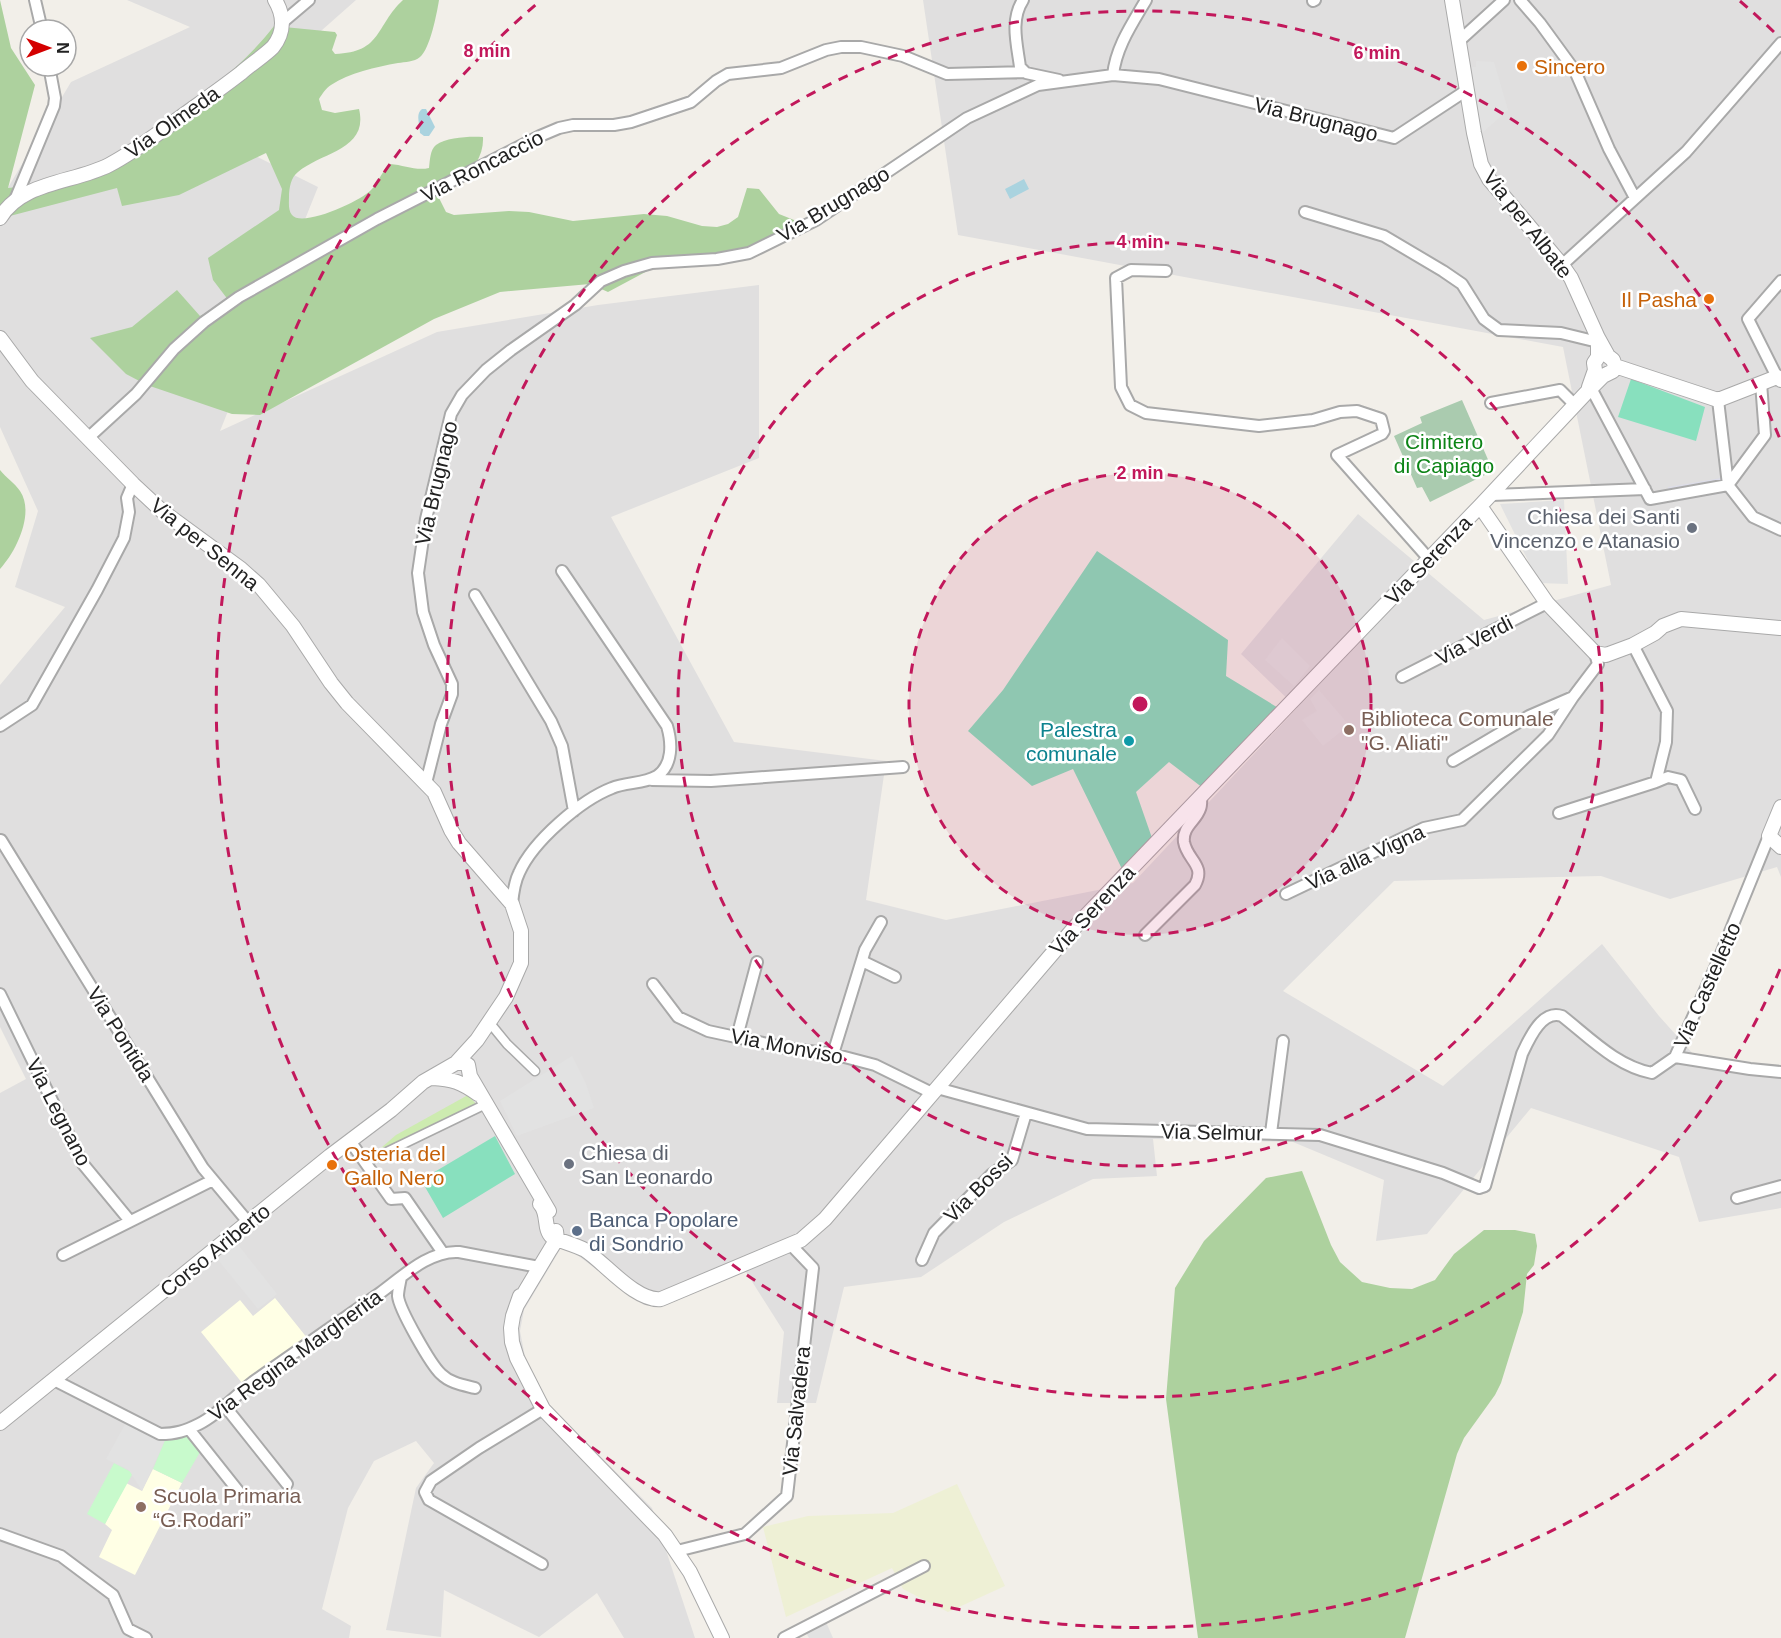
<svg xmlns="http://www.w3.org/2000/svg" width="1781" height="1638" viewBox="0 0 1781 1638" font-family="Arial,sans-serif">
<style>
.residential{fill:#e0dfdf}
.education{fill:#ffffe5}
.farmland{fill:#eef0d5}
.grass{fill:#cdebb0}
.forest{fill:#add19e}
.cemetery{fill:#aacbaf}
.park{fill:#c8facc}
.pitch{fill:#88e0be}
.parking{fill:#e2e2e2}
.plaza{fill:#dddde8}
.water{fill:#aad3df}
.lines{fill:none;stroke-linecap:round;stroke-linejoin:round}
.pedestrian-casing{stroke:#a9a9a9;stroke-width:11}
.minor-casing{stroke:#a9a9a9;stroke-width:14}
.tertiary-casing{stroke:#a9a9a9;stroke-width:16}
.pedestrian{stroke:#fff;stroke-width:8}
.minor{stroke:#fff;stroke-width:10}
.tertiary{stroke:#fff;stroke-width:14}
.ring{fill:none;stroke:#c2185b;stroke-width:3;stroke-dasharray:10 8}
.food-dot{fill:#e8710a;stroke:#fff;stroke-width:2}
.worship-dot{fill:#6b7280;stroke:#fff;stroke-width:2}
.education-dot{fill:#8d6e63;stroke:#fff;stroke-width:2}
.culture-dot{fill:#0f9aa8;stroke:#fff;stroke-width:2}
.service-dot{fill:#5c6f8a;stroke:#fff;stroke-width:2}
.labels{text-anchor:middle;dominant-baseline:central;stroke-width:5;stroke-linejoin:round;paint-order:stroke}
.food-label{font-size:21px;fill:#c56008;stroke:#fff;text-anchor:start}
.street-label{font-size:21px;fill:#222;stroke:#fff}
.park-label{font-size:21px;fill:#0c8416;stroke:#fff}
.worship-label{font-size:21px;fill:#5b616d;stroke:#fff;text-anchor:end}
.education-label{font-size:21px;fill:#785e54;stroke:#fff;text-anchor:start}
.culture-label{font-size:21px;fill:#0d838f;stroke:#fff;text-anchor:end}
.service-label{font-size:21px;fill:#4e5e75;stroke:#fff;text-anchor:start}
.centre{fill:#c2185b;stroke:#fff;stroke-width:3}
.ring-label{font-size:18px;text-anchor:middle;font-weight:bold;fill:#c2185b;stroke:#fff;stroke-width:5;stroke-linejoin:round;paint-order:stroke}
</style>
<rect width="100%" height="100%" fill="#f2efe9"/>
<path class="residential" d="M127 0H356L207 132 318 187 220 431 437 332 598 305 759 285V458L611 517 734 742 886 761 866 900 946 920 1133 883 1297 708 1241 654 1358 514 1484 620 1611 585 1563 347 958 235 923 0H1781V877L1777 867 1670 899 1601 876 1394 881 1283 991 1443 1086 1602 944 1659 1016 1694 1055 1781 1069V1208L1699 1222 1679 1157 1531 1108 1427 1234 1376 1241 1384 1180 1293 1142 1153 1139 1157 1176 1093 1179 1004 1222 921 1277 844 1287 816 1403H777L784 1332 746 1272 644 1305 568 1248H561L524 1310 520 1331 526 1362 551 1407 652 1508 695 1638H624L597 1593 539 1637 444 1590 441 1637 386 1630 416 1488 434 1463 416 1441 374 1461 348 1508 322 1609 351 1626 349 1638H0V1093L26 1079 0 1027V685L65 607 15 587 38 511 0 427V201L71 82 190 27Z"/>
<path class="education" d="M275 1298 308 1339 247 1389 201 1332 240 1300 253 1316Z
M153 1469 182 1483 135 1575 99 1557 112 1530 105 1524 126 1483 142 1491Z"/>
<path class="farmland" d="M957 1484 1005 1586 948 1612 903 1589 892 1568 786 1617 763 1527 808 1516 893 1513Z"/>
<path class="grass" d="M468 1095 477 1105 374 1154 396 1135Z"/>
<path class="forest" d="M0 0 11 48 35 85 8 188C35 186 63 180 88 168 116 155 142 137 167 119 209 90 242 67 274 26L335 32 337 35 332 50 335 54C383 52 375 26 403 0H439C437 13 430 49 420 57 414 62 405 62 398 63 376 67 349 73 331 85 326 88 322 94 319 99L322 110 335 113 359 109C369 150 321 152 298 172 291 177 289 188 289 197 289 203 288 210 292 215 302 228 361 201 371 190 379 182 381 172 390 164 404 165 416 171 429 168 430 160 430 150 436 145 447 137 471 136 483 137 484 155 473 171 459 183 453 188 443 190 436 192L446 212 454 215 509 211 529 212 573 221 644 214 667 216 702 226 717 227 728 224 738 217 747 188 759 189 779 214 794 220 796 229 782 242 651 269 608 292 590 284 500 292 434 319 260 415 232 414 147 385 126 374 90 338 132 327 177 290 200 316 229 301 213 280 208 258 279 210 282 189 266 153 179 195 122 206 117 188 6 217H0Z
M0 470C6 478 15 483 20 491 35 513 16 552 0 569Z
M1302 1171 1331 1245 1340 1262 1362 1282 1390 1288 1412 1289 1435 1280 1454 1254 1484 1230H1515L1535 1234 1537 1246 1534 1265 1527 1274 1523 1312 1501 1383 1495 1395 1464 1438 1457 1454 1405 1638H1198L1166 1399 1175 1288 1204 1241 1266 1178Z"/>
<path class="cemetery" d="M1462 400 1493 471 1430 502 1422 487 1417 488 1394 436 1422 423 1420 417Z"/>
<path class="park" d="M189 1429 203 1447 182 1483 153 1469 165 1440 159 1437Z
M114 1463 133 1473 105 1524 87 1514Z"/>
<path class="pitch" d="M1631 379 1705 407 1696 441 1618 417Z
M1097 551 1228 640 1226 676 1280 709 1203 788 1169 762 1136 792 1152 838 1122 869 1073 769 1032 786 968 731 1003 690Z
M495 1136 515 1174 443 1218 421 1180Z"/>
<path class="parking" d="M1476 61 1494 62 1508 110 1481 134 1469 67H1476Z
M1564 500 1568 584 1539 583 1500 504Z
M1282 638 1310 666 1294 686 1265 660Z
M1319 690 1349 725 1323 746 1302 720 1317 711 1310 699Z
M572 1056 586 1084 594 1108 517 1136 500 1101Z
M235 1241 277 1294 258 1309 215 1256Z
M127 1421 165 1440 142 1491 129 1470 106 1459Z
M826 1622 833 1638H809L805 1631Z"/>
<path class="plaza" d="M1721 478 1724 493 1670 502 1668 487Z"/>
<path class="water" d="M422 109H426L435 127 429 136H424L420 133C420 124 415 114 422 109Z
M1024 179 1029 189 1010 199 1005 189Z"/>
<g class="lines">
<defs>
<path id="pedestrian" d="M489 1022 507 1044 535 1071
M366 1162 486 1104"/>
<path id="minor" d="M35 0 42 30
M1023 0C1010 20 1017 44 1020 67L1026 73 1059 80
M1520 0 1540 23 1575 71 1609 149 1635 198
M1313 1 1315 0
M283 22 309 0
M1459 41 1504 0
M1113 75C1116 47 1132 24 1146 0
M15 200 54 106 55 98 49 66
M1305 212 1384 236 1443 271 1462 284 1484 319 1499 330 1561 333 1598 342
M1562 265 1686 152 1781 43
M1166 271 1131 270 1116 278 1121 387 1130 405 1146 413 1259 426 1313 420 1340 412 1357 411 1381 419 1384 431 1382 434 1337 455 1429 559
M1777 377 1748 319 1781 281
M1591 388 1650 499 1728 485 1765 435 1761 383
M1718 400 1728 485 1753 517 1781 530
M1491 403 1560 390 1575 405
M88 438 136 394 174 349 204 322 239 297 377 219 540 136 559 128 573 125H614L631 122 691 102 716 81 728 74 781 68 826 50 841 47H861L903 56 947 74 1025 72
M1491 495 1645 489
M475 595 551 721 562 746 574 811
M1402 677 1547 603
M0 726 32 705 97 590 124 538 129 512 127 498 133 484
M1453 761 1529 716 1573 697
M652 780 711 781 903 767
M1656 782 1668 777 1681 780 1695 809
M426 783 441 724 452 694V684L434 645 423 612 418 573 426 519 451 414 462 395 486 370 511 350 575 305 601 281 624 271 652 263 717 259 749 253 816 220 967 118 1038 85 1113 75 1159 79 1394 138 1467 90
M1559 813 1656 782 1666 742 1667 711 1633 645
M1 840 203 1168 248 1222
M1286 894 1424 828 1462 820 1548 735 1573 697 1598 664 1595 653
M512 904C513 894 514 883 519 873 533 841 581 800 612 788 626 782 644 784 657 776 673 765 672 743 667 726L562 571
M1145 935 1195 885C1206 865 1187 860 1184 842 1182 827 1196 821 1200 809 1202 805 1201 799 1201 795
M862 961 895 977
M653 984 678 1017 708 1031 786 1048 833 1054 875 1065 932 1093
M0 994 83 1164 130 1221
M737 1037 757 962
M833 1054 865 950 881 922
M1675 1057 1750 1069 1781 1072
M937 1088 1087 1129 1320 1135 1443 1173 1479 1188 1485 1186 1522 1054C1529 1039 1542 1009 1562 1016 1589 1037 1616 1066 1652 1073L1675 1057 1719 959 1769 836
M1271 1133 1283 1041
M350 1141 391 1199 405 1198 443 1253
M1737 1198 1781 1186
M63 1255 213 1180
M922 1260 934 1233 992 1174 1012 1160 1026 1113
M401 1277C400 1283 398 1290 398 1296 399 1309 431 1365 441 1374 450 1383 463 1385 475 1388
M54 1380 160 1434C176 1434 185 1431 199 1424 219 1414 236 1395 253 1382 295 1352 338 1323 380 1293 403 1276 430 1250 459 1252L539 1267
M224 1405 287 1484
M189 1429 243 1497
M0 1534 61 1556 113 1595 128 1629 146 1638
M677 1551 745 1534 787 1496 813 1268 791 1245
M542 1564 429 1500 425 1492 431 1481 479 1448 543 1409
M784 1638 924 1566"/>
<path id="tertiary" d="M0 218C22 181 74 183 109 165 132 153 153 137 174 122 196 106 219 90 241 73 251 64 264 56 273 47 285 32 284 15 275 0
M0 338 32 381 133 484 162 511 241 569 259 585 293 626 331 683 347 703 434 792 451 830 459 843 512 904 521 931V963L506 997 477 1040 456 1063
M1615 366 1718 400 1777 377 1781 380
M1589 387 1595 370 1594 363 1598 357V340
M1480 506 1547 603 1595 653 1606 655 1633 645 1655 633 1663 626 1681 619 1780 628
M1781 807 1769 836 1781 847
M432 1078C453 1079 461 1082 478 1094
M540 1204C549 1213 543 1229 552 1237 557 1240 576 1245 585 1250 605 1263 636 1302 661 1299L801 1240 825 1219 1075 927 1480 506 1586 393 1603 376 1613 371 1615 366 1613 360 1608 356 1598 338 1571 278 1562 265 1489 179 1481 164 1474 133 1452 0
M520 1296 513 1316 511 1328 512 1342 517 1358 543 1409 665 1535 690 1572 722 1638
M517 1305 550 1250 557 1239 556 1231
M0 1423 330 1156 391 1110 423 1082 456 1063H464L468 1065 470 1076 549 1211"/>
</defs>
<use href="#pedestrian" class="pedestrian-casing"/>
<use href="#minor" class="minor-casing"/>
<use href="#tertiary" class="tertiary-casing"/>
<use href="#pedestrian" class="pedestrian"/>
<use href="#minor" class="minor"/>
<use href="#tertiary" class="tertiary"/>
</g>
<circle cx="1140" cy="704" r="231" fill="#c2185b" fill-opacity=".12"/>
<g class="ring">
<circle cx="1140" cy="704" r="231"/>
<circle cx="1140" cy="704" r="462"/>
<path d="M1780 969A693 693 0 1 1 1780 439"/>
<path d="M1776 1374A924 924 0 1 1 540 1M1740 1A924 924 0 0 1 1776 34"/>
</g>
<g class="food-dot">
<circle cx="1522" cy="66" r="6"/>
<circle cx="1709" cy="299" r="6"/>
<circle cx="332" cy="1165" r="6"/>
</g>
<g class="worship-dot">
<circle cx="1692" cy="528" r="6"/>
<circle cx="569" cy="1164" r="6"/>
</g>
<g class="education-dot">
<circle cx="1349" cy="730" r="6"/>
<circle cx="141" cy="1507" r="6"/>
</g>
<circle class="culture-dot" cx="1129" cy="741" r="6"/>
<circle class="service-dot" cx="577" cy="1231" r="6"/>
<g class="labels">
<g class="food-label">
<text x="1534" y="66">Sincero</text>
<text x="1697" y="299" text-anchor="end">Il Pasha</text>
<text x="344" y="1153">Osteria del<tspan x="344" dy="24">Gallo Nero</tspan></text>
</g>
<g class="street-label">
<text transform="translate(1316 119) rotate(14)">Via Brugnago</text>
<text transform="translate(172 122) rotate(-35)">Via Olmeda</text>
<text transform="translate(482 166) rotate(-27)">Via Roncaccio</text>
<text transform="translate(833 204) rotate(-31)">Via Brugnago</text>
<text transform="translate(1528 224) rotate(52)">Via per Albate</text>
<text transform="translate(436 483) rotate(-77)">Via Brugnago</text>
<text transform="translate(205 544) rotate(39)">Via per Senna</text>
<text transform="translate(1428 560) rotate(-46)">Via Serenza</text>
<text transform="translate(1474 640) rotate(-27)">Via Verdi</text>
<text transform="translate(1365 857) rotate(-25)">Via alla Vigna</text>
<text transform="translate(1092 910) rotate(-47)">Via Serenza</text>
<text transform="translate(1707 985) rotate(-66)">Via Castelletto</text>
<text transform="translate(121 1034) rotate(58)">Via Pontida</text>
<text transform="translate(787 1046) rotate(11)">Via Monviso</text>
<text transform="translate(59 1112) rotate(63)">Via Legnano</text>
<text transform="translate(1212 1132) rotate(1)">Via Selmur</text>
<text transform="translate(978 1188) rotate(-45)">Via Bossi</text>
<text transform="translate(215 1250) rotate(-39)">Corso Ariberto</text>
<text transform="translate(295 1355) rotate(-36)">Via Regina Margherita</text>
<text transform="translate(796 1411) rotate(-84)">Via Salvadera</text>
</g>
<g class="park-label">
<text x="1444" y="441">Cimitero<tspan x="1444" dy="24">di Capiago</tspan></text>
</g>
<g class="worship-label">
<text x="1680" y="516">Chiesa dei Santi<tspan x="1680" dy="24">Vincenzo e Atanasio</tspan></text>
<text x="581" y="1152" text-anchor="start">Chiesa di<tspan x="581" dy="24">San Leonardo</tspan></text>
</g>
<g class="education-label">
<text x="1361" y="718">Biblioteca Comunale<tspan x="1361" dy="24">"G. Aliati"</tspan></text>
<text x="153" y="1495">Scuola Primaria<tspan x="153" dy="24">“G.Rodari”</tspan></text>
</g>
<g class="culture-label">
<text x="1117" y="729">Palestra<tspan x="1117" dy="24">comunale</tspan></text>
</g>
<g class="service-label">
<text x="589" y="1219">Banca Popolare<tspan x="589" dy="24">di Sondrio</tspan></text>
</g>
</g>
<circle cx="1140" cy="704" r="9" class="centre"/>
<g class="ring-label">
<text x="487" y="57">8 min</text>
<text x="1377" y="59">6 min</text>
<text x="1140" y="248">4 min</text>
<text x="1140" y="479">2 min</text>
</g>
<g transform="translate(48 48) rotate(90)"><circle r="28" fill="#ffffff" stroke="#a7a7a7" stroke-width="1.5"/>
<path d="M0-4.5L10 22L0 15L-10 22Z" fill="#d40000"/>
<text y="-9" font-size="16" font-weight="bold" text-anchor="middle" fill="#222222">N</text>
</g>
</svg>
